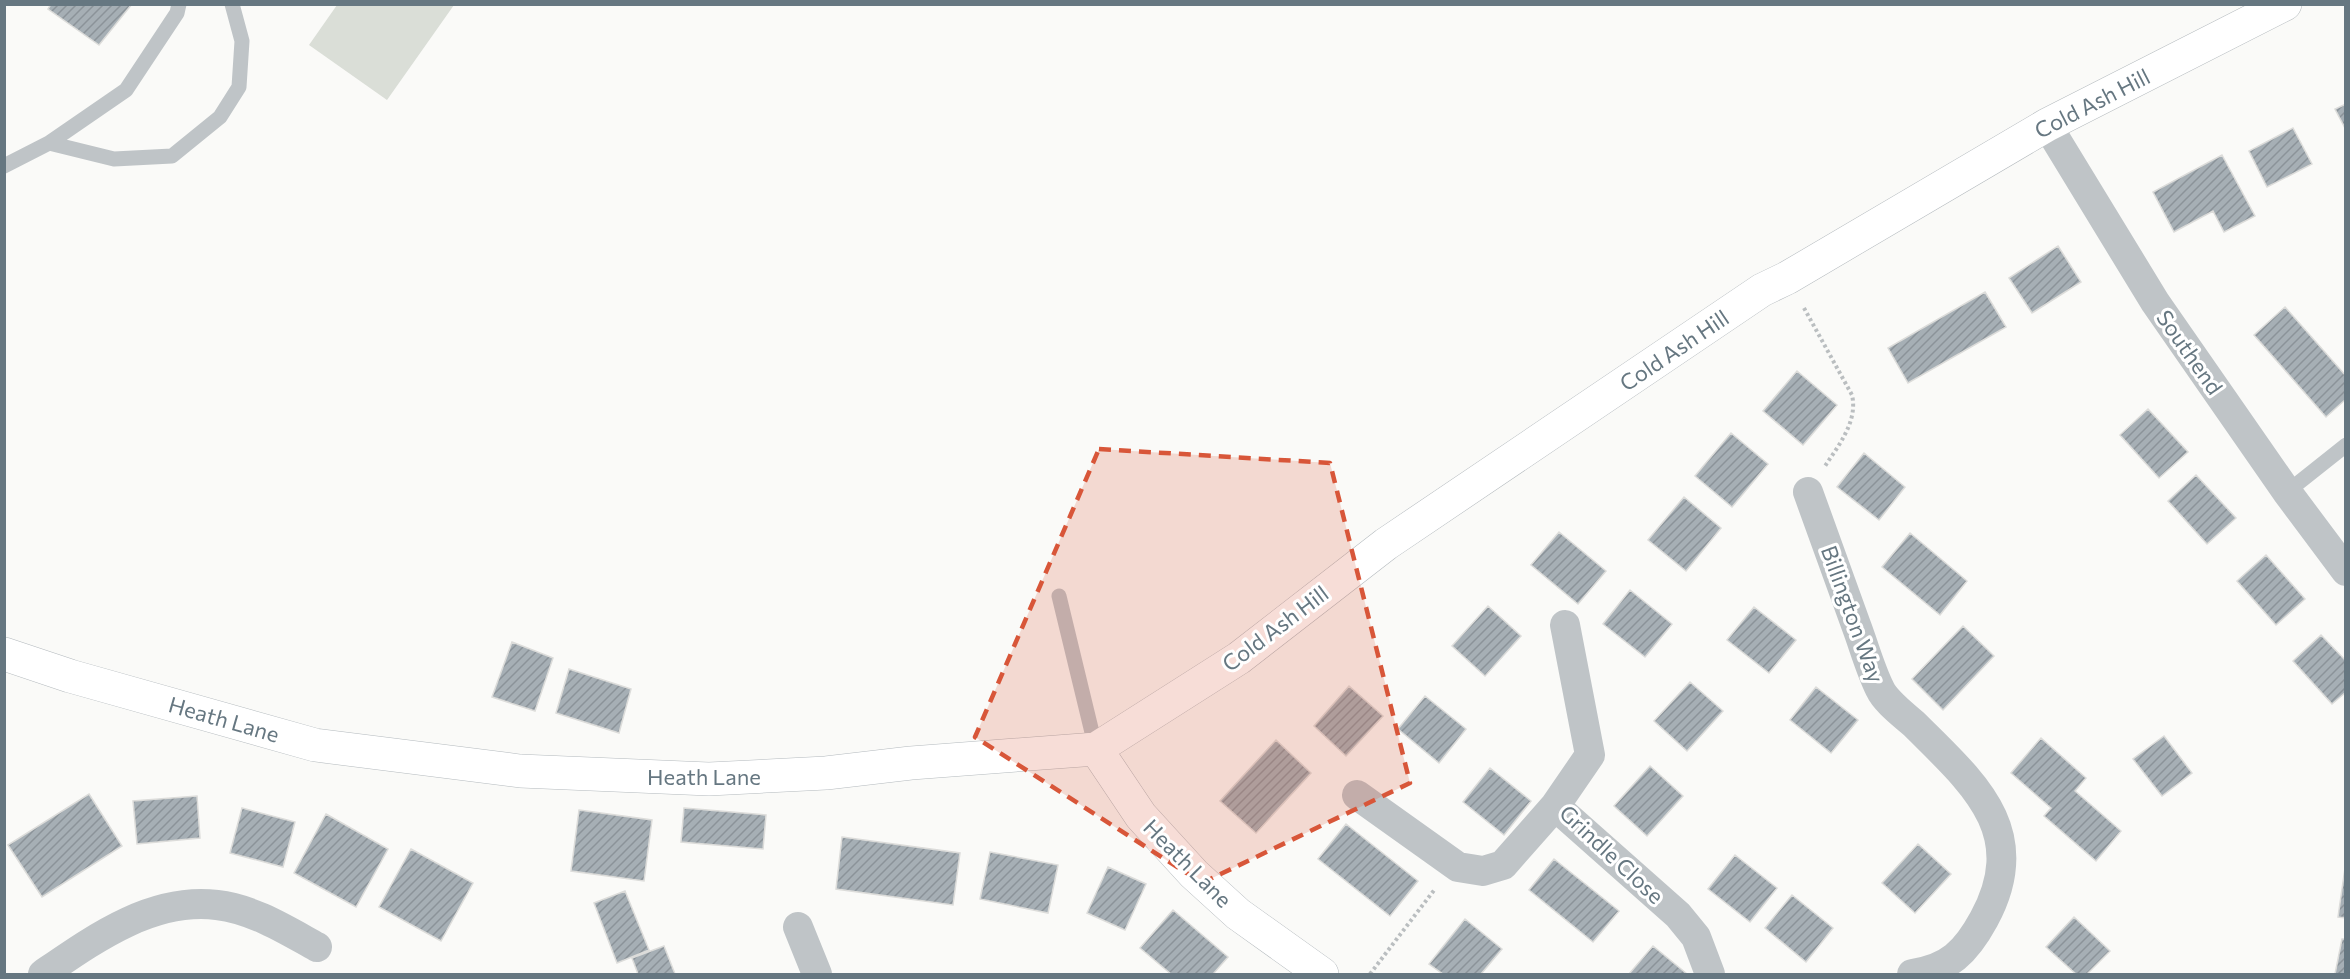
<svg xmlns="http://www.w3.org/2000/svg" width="2350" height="979" viewBox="0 0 2350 979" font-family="Commissioner,sans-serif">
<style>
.pitch{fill:#daded7}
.building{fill:url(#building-hatch);stroke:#dcdcda;stroke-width:1.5}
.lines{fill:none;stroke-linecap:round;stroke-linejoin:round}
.secondary-casing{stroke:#b4babe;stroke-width:34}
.path{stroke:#babec0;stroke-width:4;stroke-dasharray:3 3;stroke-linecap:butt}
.lane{stroke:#bfc4c7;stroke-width:15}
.street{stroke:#bfc4c7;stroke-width:30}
.secondary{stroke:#fff;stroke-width:33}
.marked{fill:#d85639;fill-opacity:0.2;stroke:#d85639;stroke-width:4.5;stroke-dasharray:12 8;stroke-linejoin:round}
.labels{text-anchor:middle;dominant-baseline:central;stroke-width:6;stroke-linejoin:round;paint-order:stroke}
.street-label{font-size:22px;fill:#667781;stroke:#fff}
</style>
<defs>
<pattern id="building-hatch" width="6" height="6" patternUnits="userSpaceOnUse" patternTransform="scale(1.5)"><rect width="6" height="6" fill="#a6afb5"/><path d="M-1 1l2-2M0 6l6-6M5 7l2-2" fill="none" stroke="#8b9399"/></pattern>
</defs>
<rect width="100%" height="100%" fill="#fafaf8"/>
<path class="pitch" d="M337 5V4L454 5 387 100 309 45Z"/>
<path class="building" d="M51 4H132L99 45 48 9Z
M2346 104V130L2335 109Z
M2293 128 2312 164 2267 187 2249 151Z
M2222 155 2255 216 2224 232 2213 211 2174 232 2153 192Z
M2058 246 2081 282 2032 313 2009 278Z
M1985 292 2006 327 1908 383 1888 348Z
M2285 307 2346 376V399L2326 417 2254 335Z
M1797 371 1837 405 1803 445 1763 411Z
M2148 409 2188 452 2159 478 2120 435Z
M1731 433 1768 464 1732 507 1695 476Z
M1864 453 1905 487 1879 520 1837 487Z
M2196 475 2236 518 2207 544 2168 501Z
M1684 497 1721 528 1686 571 1648 540Z
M1559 532 1606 571 1578 604 1531 565Z
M1910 533 1967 581 1940 615 1882 567Z
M2266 555 2305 599 2276 625 2237 581Z
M1630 590 1672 624 1645 657 1603 624Z
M1488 606 1521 636 1485 676 1452 646Z
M1754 607 1796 640 1769 673 1727 640Z
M1963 626 1994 656 1943 710 1912 679Z
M2321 635 2346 661V692L2332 704 2293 661Z
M512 642 553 658 535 711 492 697Z
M569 669 631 689 619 733 556 713Z
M1690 682 1723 711 1687 751 1654 721Z
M1349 686 1383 716 1346 756 1314 726Z
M1816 687 1858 720 1831 753 1790 720Z
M1425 696 1466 729 1439 763 1398 729Z
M2164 736 2192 773 2162 796 2133 759Z
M2041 738 2086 778 2075 791 2121 831 2096 861 2044 816 2051 808 2011 773Z
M1276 740 1311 773 1256 833 1220 801Z
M1650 766 1683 796 1647 836 1614 806Z
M1490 768 1531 801 1504 835 1463 802Z
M89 794 122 846 42 897 8 845Z
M197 796 200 838 137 844 133 801Z
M242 808 295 822 283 867 230 853Z
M684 808 766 815 763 849 681 842Z
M579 810 652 820 644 881 571 871Z
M326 814 388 849 356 907 294 873Z
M1346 824 1418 881 1390 916 1318 859Z
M842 837 960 853 953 905 836 889Z
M1918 844 1951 874 1915 913 1882 883Z
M411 849 473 883 441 941 379 907Z
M990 852 1058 865 1048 913 980 899Z
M1735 855 1777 888 1750 922 1708 889Z
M1554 859 1619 911 1593 942 1529 890Z
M2346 861V918L2338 917Z
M1108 867 1146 884 1125 930 1087 913Z
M625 891 649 950 617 963 594 903Z
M1792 895 1833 928 1806 962 1765 928Z
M1173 910 1228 957 1213 974H1171L1140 948Z
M2074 917 2110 951 2087 974H2076L2046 947Z
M1465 919 1502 949 1481 974H1443L1429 964Z
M2342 939H2346V974H2335Z
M664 946 675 974H638L632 958Z
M1653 946 1687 974H1629Z"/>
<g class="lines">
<defs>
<path id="secondary" d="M4 654 70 676 315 745 520 771 709 779 826 773 911 763 1096 749 1239 658 1386 544 1762 290 1787 278 2047 125 2285 4
M1096 749 1141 816 1194 874 1238 914 1322 974"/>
</defs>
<use href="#secondary" class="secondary-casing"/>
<path class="path" d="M1804 308 1852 395C1858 421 1839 445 1825 466
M1370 974 1435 889"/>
<path class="lane" d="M49 143 114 159 172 156 220 117 239 87 242 41 232 4
M4 166 49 143 126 90 177 13 179 4
M2287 492 2346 445
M1059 596 1096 749"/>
<path class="street" d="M2047 125 2155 302 2287 492 2346 571
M1808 492C1824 536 1840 580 1856 625 1864 646 1870 669 1880 689 1886 702 1904 715 1915 725 1972 782 2032 831 1984 919 1966 952 1949 969 1912 974
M1357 795 1458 867 1483 871 1503 865 1555 806 1590 755 1565 625
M1555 806 1678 915 1696 937 1710 974
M798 927 817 974
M43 974C94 939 152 897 217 905 253 909 286 930 317 947"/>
<use href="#secondary" class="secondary"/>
</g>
<path class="marked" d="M1099 449 1330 463 1410 783 1202 883 975 737Z"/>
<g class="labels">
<g class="street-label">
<text transform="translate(2092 103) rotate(-27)">Cold Ash Hill</text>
<text transform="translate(1674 350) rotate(-34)">Cold Ash Hill</text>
<text transform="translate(2190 352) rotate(55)">Southend</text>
<text transform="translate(1853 614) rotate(70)">Billington Way</text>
<text transform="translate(1275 628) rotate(-37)">Cold Ash Hill</text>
<text transform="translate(224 719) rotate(16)">Heath Lane</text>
<text x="704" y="776">Heath Lane</text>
<text transform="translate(1612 854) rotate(43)">Grindle Close</text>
<text transform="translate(1188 863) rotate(45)">Heath Lane</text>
</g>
</g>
<rect width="2350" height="979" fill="none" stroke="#667781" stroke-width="12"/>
</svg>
